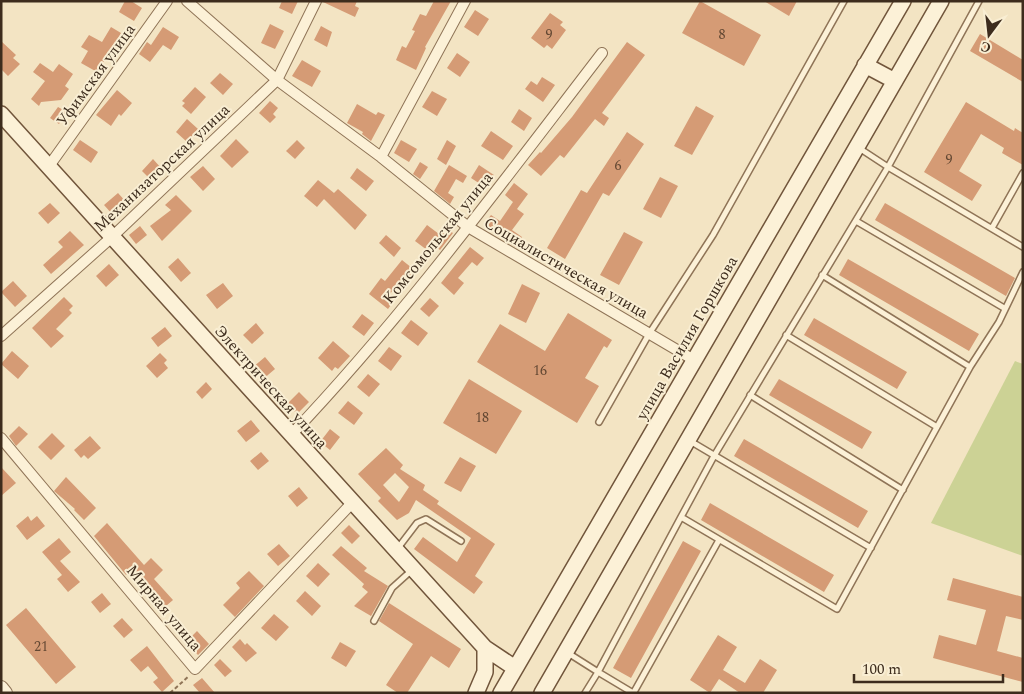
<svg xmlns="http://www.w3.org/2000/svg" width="1024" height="694" viewBox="0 0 1024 694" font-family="Spectral,serif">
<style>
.park{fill:#ccd295}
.building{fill:#d59b75;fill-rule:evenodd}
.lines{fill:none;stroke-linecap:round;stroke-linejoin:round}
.service-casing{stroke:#8f7457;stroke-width:8}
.minor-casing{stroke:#8f7457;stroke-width:12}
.tertiary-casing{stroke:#8f7457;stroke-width:16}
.secondary-casing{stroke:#71553b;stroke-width:18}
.path{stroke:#8f7457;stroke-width:2;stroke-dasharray:4 2.5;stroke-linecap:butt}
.service{stroke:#fcf1d7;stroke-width:5}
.minor{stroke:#fcf1d7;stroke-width:10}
.tertiary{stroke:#fcf1d7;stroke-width:14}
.secondary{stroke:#fcf1d7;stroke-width:15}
.labels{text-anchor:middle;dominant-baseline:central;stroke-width:4;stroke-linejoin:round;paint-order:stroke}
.number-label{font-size:14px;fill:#634833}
.street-label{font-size:16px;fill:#3d2c1d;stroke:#f9eed3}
</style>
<rect width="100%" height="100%" fill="#f3e4c3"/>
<path class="park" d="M1015 361 1023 364V556L931 523Z"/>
<path class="building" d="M125 1H131L142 8 134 21 119 12Z
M282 1H298L292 14 279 8Z
M357 1 355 6 359 8 355 17 323 2Z
M434 1H451L425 47 426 48 416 70 396 60 402 46 406 48 415 31 412 30 420 14 426 16Z
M700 1 761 35 744 66 682 33Z
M764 1H797L789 16Z
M475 10 489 19 478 36 464 27Z
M550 13 563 22 560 25 566 30 552 49 547 45 544 48 531 38Z
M270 24 284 31 275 49 261 43Z
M321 26 332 32 327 47 314 40Z
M111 27 121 33 107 61 105 60 97 72 81 63 88 51 81 47 89 35 102 42Z
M163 27 179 37 171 50 163 45 150 62 139 54 147 42 151 45Z
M980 34 1023 60V82L970 51Z
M1 41 16 55 13 58 20 64 8 76 1 69Z
M627 42 645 55 602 113 609 118 604 126 595 119 564 158 560 155 541 176 528 165 540 152 541 153 572 117Z
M457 53 470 62 460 77 447 68Z
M302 60 321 71 312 87 292 76Z
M40 63 53 72 59 64 73 74 65 86 69 89 61 100 41 102 39 106 31 99 45 81 33 72Z
M220 73 233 84 223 95 210 83Z
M542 77 555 85 543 102 525 89 531 81 537 85Z
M195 87 206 97 191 114 182 106 185 103 182 101Z
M117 90 132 103 121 116 119 114 111 126 96 115Z
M432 91 447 99 437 116 422 107Z
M270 101 278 108 273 114 276 117 270 123 259 113Z
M966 102 1014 131 1015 128 1023 133V165L1002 153 1004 148 981 134 959 171 982 185 972 201 924 172Z
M357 104 376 115 378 112 385 115 371 141 362 134 363 132 347 123Z
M696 106 714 116 692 155 674 146Z
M58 107 67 112 59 124 50 118Z
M519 109 532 118 524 131 511 122Z
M187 119 198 129 187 142 176 132Z
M491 131 513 146 503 160 481 146Z
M627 132 644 144 609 196 603 193 565 259 547 248 581 190 587 193Z
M236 139 249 152 232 168 220 156Z
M80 140 98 152 91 163 73 150Z
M297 140 305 148 295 159 286 151Z
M401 140 417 149 409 162 394 153Z
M447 140 456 146 446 165 437 159Z
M153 159 161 168 150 179 142 171Z
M420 162 428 167 420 179 413 174Z
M449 165 467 176 463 183 456 179 448 193 454 197 450 204 434 191Z
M479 165 494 175 485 187 471 178Z
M203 166 215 179 203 191 190 177Z
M357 168 374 181 366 191 350 178Z
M660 177 678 186 661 218 643 209Z
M318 180 334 193 338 189 367 215 355 230 324 199 317 207 304 196Z
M514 183 528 194 517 209 524 214 512 230 522 237 515 247 484 224 491 215 500 221 513 202 505 195Z
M118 193 127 203 113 215 104 205Z
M176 195 192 211 162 241 150 226 171 210 165 205Z
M50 203 60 213 48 224 38 213Z
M885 203 1015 278 1006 296 875 220Z
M427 225 439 234 444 227 453 233 440 250 436 247 431 253 415 241Z
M140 226 147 235 136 244 129 235Z
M70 231 84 245 51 274 43 265 63 247 58 242Z
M624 232 643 242 619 285 600 275Z
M386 235 401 248 394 257 379 243Z
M470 247 484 258 477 266 472 262 458 278 464 283 454 295 441 283Z
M178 258 191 273 181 282 168 267Z
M848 259 979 334 969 351 839 275Z
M402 260 417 272 408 283 402 278 390 294 396 298 388 309 369 294 381 278 385 281Z
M109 264 119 275 106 287 96 276Z
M13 281 27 296 15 307 1 292Z
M223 283 233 296 217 309 206 295Z
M522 284 540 293 526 323 508 314Z
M64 297 73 306 69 310 72 313 56 329 64 336 51 348 32 328Z
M430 298 439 306 429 317 420 309Z
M568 313 612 340 607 348 604 346 585 378 599 386 577 423 477 362 500 324 545 351Z
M362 314 374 323 364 336 352 327Z
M814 318 907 372 897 389 804 335Z
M411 320 428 333 418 346 401 333Z
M256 323 264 333 252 344 243 335Z
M165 327 172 336 158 347 151 338Z
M333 341 350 356 338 369 335 367 332 371 318 358Z
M389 347 402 356 391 371 378 361Z
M12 351 29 366 18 379 1 364Z
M160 353 167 360 164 363 168 368 157 378 146 366Z
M265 357 275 369 262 380 252 368Z
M368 374 380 384 369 397 357 387Z
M469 379 522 411 496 454 443 423Z
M779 379 872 432 862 449 769 395Z
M206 382 212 389 202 399 196 392Z
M299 392 309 402 297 414 287 404Z
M348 401 363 413 354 425 338 413Z
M251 420 260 431 246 442 237 431Z
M19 426 28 434 16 446 9 436Z
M330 429 340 437 330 450 320 442Z
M52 433 65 446 51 460 38 447Z
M90 436 101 448 88 459 84 455 81 458 74 450Z
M744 439 868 511 858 528 734 456Z
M386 448 403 465 400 469 425 485 423 490 439 501 437 504 495 544 475 576 483 582 474 594 414 549 423 537 457 562 471 538 416 500 409 513 397 520 378 501 381 498 358 474ZM395 473 409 487 399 502 383 485Z
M261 452 269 461 258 470 250 461Z
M460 457 476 466 461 492 444 483Z
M1 467 16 483 1 496Z
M66 477 96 508 84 520 74 510 75 509 54 491Z
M299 487 308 498 297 507 288 496Z
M710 503 834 575 824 592 701 520Z
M28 516 31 521 37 516 45 526 27 540 16 526Z
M107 523 144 565 151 558 163 570 154 579 173 600 160 611 149 599 155 594 132 570 126 575 94 536Z
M349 525 360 536 352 544 341 533Z
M59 538 71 552 60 561 80 582 68 592 57 579 62 575 42 552Z
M683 541 701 551 631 678 613 668Z
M279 544 290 556 278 566 267 554Z
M341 546 367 568 364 571 388 586 371 616 354 606 368 592 362 587 364 584 332 555Z
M318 563 330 574 318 587 306 576Z
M249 571 264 586 235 617 223 605 240 588 236 583Z
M953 578 1023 597V620L1006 616 997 651 1023 658V682L933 658 939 635 976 645 986 610 947 600Z
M305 591 321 606 312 616 296 601Z
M102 593 111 604 100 613 91 602Z
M389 603 461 649 449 668 431 656 407 693H398L386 685 413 644 379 621Z
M26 608 76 667 56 684 6 625Z
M274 614 289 627 276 641 261 628Z
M122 618 133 630 124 638 113 626Z
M197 631 209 644 198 655 186 642Z
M718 635 737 647 723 670 745 683 760 659 777 670 763 693H740L719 679 710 693 690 680Z
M240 639 245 645 247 643 257 653 246 662 232 647Z
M340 642 356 651 346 667 331 658Z
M147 646 174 681 162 692 153 682 158 678 148 666 141 672 130 660Z
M220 659 232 671 225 677 214 665Z
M202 678 215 693H200L193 685Z"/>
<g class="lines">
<defs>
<path id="service" d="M859 148 888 167 1023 247
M856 221 1004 308
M992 228 1023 173
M822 275 970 367 999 322 1023 272
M786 335 937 427
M970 367 837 609 681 517 714 456 888 167 979 1
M750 395 903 490
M599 422 649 334 713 235 844 1
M690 441 871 548
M398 548 417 523 426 519 461 541
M374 621 392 588 412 570
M568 653 598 672 585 693
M634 692 719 540
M633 693 598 672 681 517"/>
<path id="minor" d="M187 1 277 80 381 157 468 227 694 360
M381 157 465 1
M49 166 167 1
M1 336 113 236 277 80 316 1
M291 435C404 316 502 183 602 53
M1 438 195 669 352 503"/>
<path id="tertiary" d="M1 688 5 693"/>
<path id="secondary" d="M865 65 895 81
M1 114 485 648V672L476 693
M485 648 515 668
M501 693 903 1
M542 693 941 1"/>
</defs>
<use href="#service" class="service-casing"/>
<use href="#minor" class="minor-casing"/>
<use href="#tertiary" class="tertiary-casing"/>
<use href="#secondary" class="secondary-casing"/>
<path class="path" d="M170 693 189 676"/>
<use href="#service" class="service"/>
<use href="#minor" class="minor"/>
<use href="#tertiary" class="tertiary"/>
<use href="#secondary" class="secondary"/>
</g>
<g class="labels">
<g class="number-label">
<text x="549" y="34">9</text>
<text x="722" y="34">8</text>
<text x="949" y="159">9</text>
<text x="618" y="165">6</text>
<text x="540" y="370">16</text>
<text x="482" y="417">18</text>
<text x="41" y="646">21</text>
</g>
<g class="street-label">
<text transform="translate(96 75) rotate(-54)">Уфимская улица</text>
<text transform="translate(162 168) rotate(-43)">Механизаторская улица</text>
<text transform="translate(438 238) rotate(-51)">Комсомольская улица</text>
<text transform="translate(566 268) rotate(30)">Социалистическая улица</text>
<text transform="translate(687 338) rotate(-60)">улица Василия Горшкова</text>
<text transform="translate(271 387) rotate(48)">Электрическая улица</text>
<text transform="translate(164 608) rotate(50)">Мирная улица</text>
</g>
</g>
<rect width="1024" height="694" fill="none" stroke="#3d2c1d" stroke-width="5"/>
<g transform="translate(989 35) rotate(195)" stroke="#f9eed3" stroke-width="4" paint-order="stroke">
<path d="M0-4L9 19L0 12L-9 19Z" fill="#3d2c1d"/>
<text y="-8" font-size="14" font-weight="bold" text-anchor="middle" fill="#3d2c1d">С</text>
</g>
<path d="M854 674v8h149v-8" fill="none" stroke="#3d2c1d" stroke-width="2.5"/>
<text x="862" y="674" font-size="15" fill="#3d2c1d" stroke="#f9eed3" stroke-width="4" paint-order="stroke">100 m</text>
</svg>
